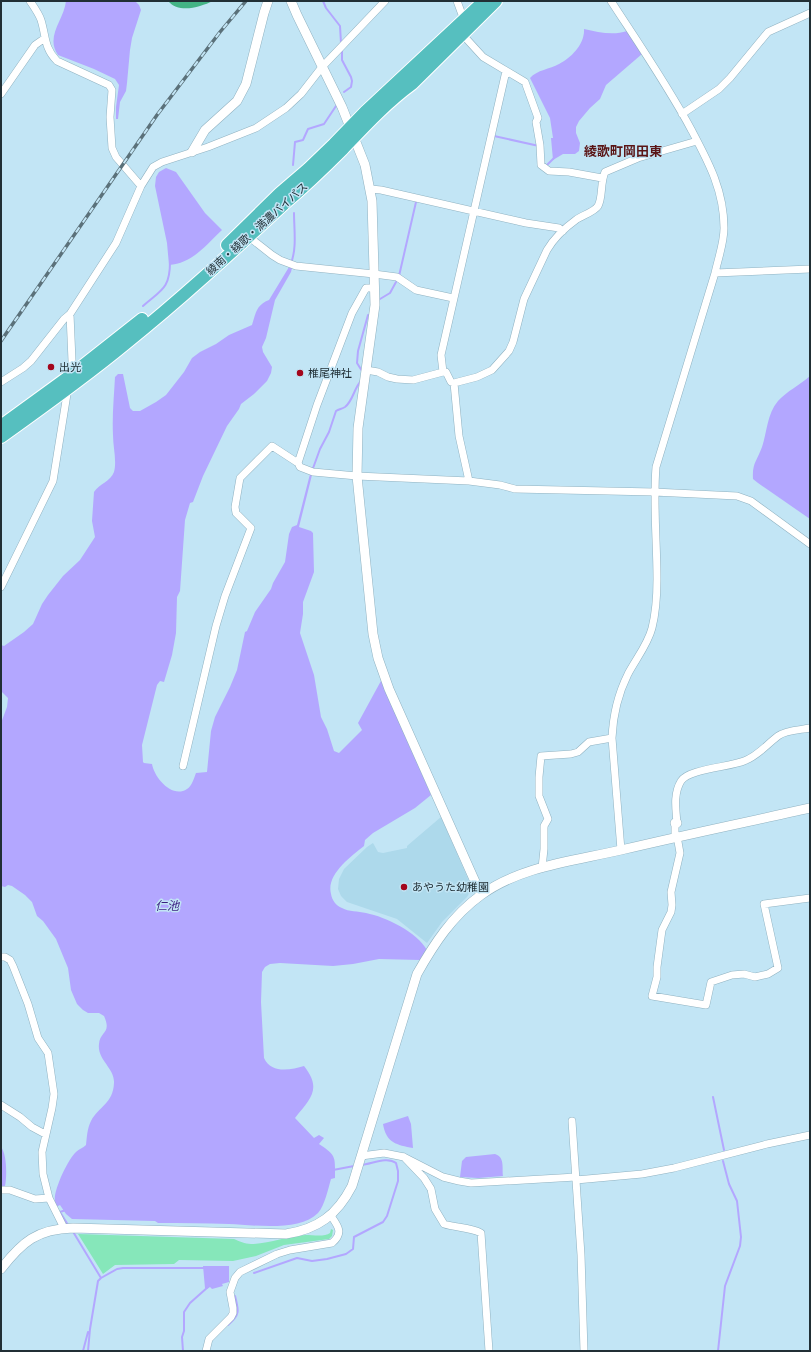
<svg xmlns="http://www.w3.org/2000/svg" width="811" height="1352" viewBox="0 0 811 1352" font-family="Rubik,'Noto Sans JP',sans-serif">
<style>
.built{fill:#add9eb}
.green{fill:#86e7ba}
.forest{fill:#43b385}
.water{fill:#b3a7ff}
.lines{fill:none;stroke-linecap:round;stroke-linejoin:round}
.stream{stroke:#b3a7ff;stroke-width:2}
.minor-casing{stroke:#90b2c1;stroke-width:8}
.tertiary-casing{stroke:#90b2c1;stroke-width:10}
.trunk-casing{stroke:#fff;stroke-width:14}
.minor{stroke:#fff;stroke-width:7}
.tertiary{stroke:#fff;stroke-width:9}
.trunk{stroke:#56bfbf;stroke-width:12}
.rail-casing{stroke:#5b717a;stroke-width:3.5}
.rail{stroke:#c2e5f5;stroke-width:2;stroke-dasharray:6;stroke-linecap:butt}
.poi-dot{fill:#a3061c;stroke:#c2e5f5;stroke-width:1.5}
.labels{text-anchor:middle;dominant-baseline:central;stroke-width:3;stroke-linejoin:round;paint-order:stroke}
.street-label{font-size:11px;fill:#212f35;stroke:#c2e5f5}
.poi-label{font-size:11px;fill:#212f35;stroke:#c2e5f5;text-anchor:start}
.water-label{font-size:12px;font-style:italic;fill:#3b1e80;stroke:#c2e5f5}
.quarter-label{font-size:13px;font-weight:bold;fill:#5a1516;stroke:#c2e5f5}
</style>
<rect width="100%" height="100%" fill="#c2e5f5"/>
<path class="built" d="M441 817 471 886V890L467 897 442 922 427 943 397 919 347 902 341 896 338 889 339 879 344 869 367 847 373 843 378 852 383 853 407 848V846Z"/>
<path class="green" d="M331 1229 333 1230 332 1236 329 1239 284 1245 256 1256 233 1261 179 1260 174 1264 115 1265 103 1274 78 1234 234 1239C239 1241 245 1244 251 1244 269 1244 287 1236 306 1235 313 1235 325 1237 330 1233Z"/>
<path class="forest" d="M168 1H213C200 7 179 14 168 1Z"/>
<path class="water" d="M66 1H135L139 5 141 10 132 38 130 50 127 83 126 91 120 102 118 119H116V107L119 85 115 79 94 69 58 55C45 36 64 20 66 1Z
M584 29C598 32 613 36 627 31L642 54 606 85 600 99 590 108 579 121 576 127V133L580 143 579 151 575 154H563L553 160 551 138H553L550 118 530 78C537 70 550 69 559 64 571 58 585 44 584 29Z
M166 168 176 172 205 213 222 230C205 246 193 263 169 265L167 243 155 186 156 177 159 172Z
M289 267 292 268 291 272 275 300 266 338 262 347 263 352 272 367 271 373 267 381 254 394 241 404 239 409 227 426 203 476 193 502 190 503 185 520 180 591 177 597 176 633 172 655 164 682 160 681 157 685 142 745 143 762 144 763 152 764C154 777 172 799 187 789 192 786 194 778 196 773L207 772 211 731 215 717 230 687 237 670 245 632 247 631 255 612 271 589 273 583 285 562 289 534 292 527 297 525 310 474 312 475 299 527 311 531 313 533 314 572 303 602V614L300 633 314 675 321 717 327 729 334 751 339 753 362 730 358 723 382 679 431 795 415 808 373 833 365 840 364 846C350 857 326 875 331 894 332 900 336 906 342 908 349 912 358 911 366 913 386 917 417 932 427 950L420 960 379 959 353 964 333 966 280 963 270 964 265 967 262 972 261 1002 264 1058C271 1074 291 1070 304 1066 322 1089 311 1098 295 1118L314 1138 319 1135 324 1138 319 1144C337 1156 335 1157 335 1178L331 1179C328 1189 325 1205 318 1213 300 1232 253 1225 229 1224 205 1223 182 1223 158 1223L155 1221 72 1219 66 1214 60 1205 56 1207 53 1202 55 1201C53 1191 68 1159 76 1152 79 1149 83 1148 86 1145 87 1137 87 1129 91 1121 99 1106 113 1104 114 1083 115 1068 97 1060 99 1044 100 1031 112 1034 104 1016L99 1013H88L83 1010 77 1004 71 990 68 968 56 939 43 921 37 916 32 902 25 895 12 886 8 885 5 887 1 886V723L7 707 8 698 1 691V645L4 646 24 632 33 624 42 604 48 595 63 576 80 560 95 537 92 521 94 492C99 484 111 481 114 472 117 461 113 447 113 435 112 416 114 396 115 377L118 374H123L130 408 133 411H140L156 402 166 395 184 372 192 358 200 352 216 344 229 335 252 325C256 313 256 305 269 300Z
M810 376V519L758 483 753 479C752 463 757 461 762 447 767 432 767 414 778 401 787 391 800 385 810 376Z
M408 1116 411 1124 413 1148C397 1145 386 1143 383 1124Z
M1 1147C7 1154 7 1177 5 1186H1Z
M495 1154C505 1157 502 1168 503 1176L478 1178 460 1177 462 1161 466 1157Z
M203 1266H229V1282L222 1284 223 1286 212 1289 210 1287 207 1289 205 1288Z"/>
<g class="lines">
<path class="stream" d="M323 1 326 8 340 26 341 43
M342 49V60L351 77 352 81 351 87 344 92
M493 137 494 136 539 146
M293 165 295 142 303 140 308 129 324 124 336 106
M546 166 554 158
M291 263C297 248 294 229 294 213
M399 276 416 202
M380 299 390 293 396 282
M143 306C161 290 170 289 170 262
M362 371 357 363 358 351 368 315
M312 471 320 449 329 432 336 411C339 409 342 409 345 407 353 401 354 388 361 381
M713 1097 724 1150
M333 1170 354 1166
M66 1210 60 1212 68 1225
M72 1230 101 1278 98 1281 90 1329 88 1351
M254 1273 297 1258 312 1261 327 1259 346 1254 353 1249 354 1237 383 1222 387 1216 398 1181V1171L396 1163C387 1156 372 1164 361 1165
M101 1278 117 1269 123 1268H204
M228 1325C240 1315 239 1311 235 1296
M83 1351 88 1332
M183 1351 182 1337 184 1331V1312L190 1303 208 1287
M718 1351 725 1286 740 1246 741 1237 737 1201 729 1184 723 1161"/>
<defs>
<path id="minor" d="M30 1C34 7 39 14 41 20 46 36 44 48 57 61L109 85 112 90 110 117 112 148 116 157 141 186
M457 1 464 20
M611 1C639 44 668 86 692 131 709 163 724 191 724 228 724 243 718 259 715 273L656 467C653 504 657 542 657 579 657 595 656 612 652 628 648 644 636 659 628 674 618 694 613 715 612 738L621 850
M462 34 483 57 525 82 538 118 536 122 540 145 541 165 549 171 569 172 602 178
M506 71 441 355 443 372H446L451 382 454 383 477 377 492 370 509 351 513 342 524 299 547 250C554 238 566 227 577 219 583 215 594 212 598 206 603 197 600 183 605 172L638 158 697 141
M1 94 35 45 45 38
M682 114 719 89 730 78 768 32 810 13
M371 189 381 190 526 223 559 228 563 231
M249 237 272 255 280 260 296 266 374 274 397 277 416 290 453 298
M715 273 810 269
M70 314 72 361 71 376
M366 370 378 372 388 377 397 379 413 380 443 372
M1 382 23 368 31 361 64 319 70 314 116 243 141 186 153 167 162 162 208 147 256 128 286 108 301 94 322 67 385 1
M454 383 459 436 469 481
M298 463 317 405 352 313 366 288H374
M1 587 53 481 68 388
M183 766 216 626 225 596 251 528 236 513 235 507 240 478 272 446 298 463 300 467 313 472 357 476 469 481 500 485 515 489 654 492 737 496 751 501 810 544
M675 823V833L677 836 680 853 671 892 672 905 671 912 662 930 657 967V977L652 996 706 1005 711 982 732 975 744 974 755 977 768 974 778 968 764 904 810 898
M677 823C676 810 673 794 681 781 688 769 730 767 744 761 758 756 766 745 778 736 786 730 800 730 810 728
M542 868 544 849V826L548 819 539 796V777L541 756 571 754 578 752 589 742 612 738
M1 957H5L10 960 13 966 28 1004 38 1038 48 1053 54 1094 52 1108 42 1152 43 1174 49 1198 64 1228
M1 1105 20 1117 32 1127 45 1134
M572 1121 581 1255 584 1351
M361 1156 384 1153 404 1157 443 1177 459 1181 471 1183 576 1177
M404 1157 424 1178 431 1189 435 1209 444 1224C456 1228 470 1227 481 1233L489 1351
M576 1180 642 1174 674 1168 767 1144 810 1135
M1 1190H10L35 1199 49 1198
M206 1351 209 1339 231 1317 233 1313V1308L230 1292 235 1278 240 1272 277 1254 290 1250 332 1243C344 1233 338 1226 331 1216"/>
<path id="tertiary" d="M291 1 297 15 342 107 365 165 372 201 375 305 358 428 357 476 373 634 378 658 389 689 481 895
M192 152 205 130 237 101 246 84 264 13 268 1
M675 823H677
M1 1269C22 1242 37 1229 73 1228L286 1234C318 1229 337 1215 352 1186L417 974C434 944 452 916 481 895 521 866 574 861 621 850 684 835 747 822 810 808"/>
<path id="trunk" d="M227 245 280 193 308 169 334 144 365 112 484 1
M1 426 71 375 142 319
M1 437C43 407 85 377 125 344 180 300 232 252 284 204 304 187 323 169 342 150 364 127 386 103 412 84L496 1"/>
</defs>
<use href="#minor" class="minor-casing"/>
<use href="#tertiary" class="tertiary-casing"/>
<use href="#trunk" class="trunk-casing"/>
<use href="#minor" class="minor"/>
<use href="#tertiary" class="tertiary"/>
<use href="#trunk" class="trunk"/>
<defs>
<path id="rail" d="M1 341 157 115 220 32 246 1"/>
</defs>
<use href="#rail" class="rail-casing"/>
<use href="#rail" class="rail"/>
</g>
<g class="poi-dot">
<circle cx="51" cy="367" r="4"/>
<circle cx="300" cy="373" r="4"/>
<circle cx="404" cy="887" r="4"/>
</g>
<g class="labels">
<g class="street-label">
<text transform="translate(257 229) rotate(-42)">綾南・綾歌・満濃バイパス</text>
</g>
<g class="poi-label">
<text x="59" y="367">出光</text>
<text x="308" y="373">椎尾神社</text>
<text x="412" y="887">あやうた幼稚園</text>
</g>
<g class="water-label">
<text x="167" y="906">仁池</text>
</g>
<g class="quarter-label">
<text x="623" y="151">綾歌町岡田東</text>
</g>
</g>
<rect width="811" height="1352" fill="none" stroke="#212f35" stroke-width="4"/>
</svg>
